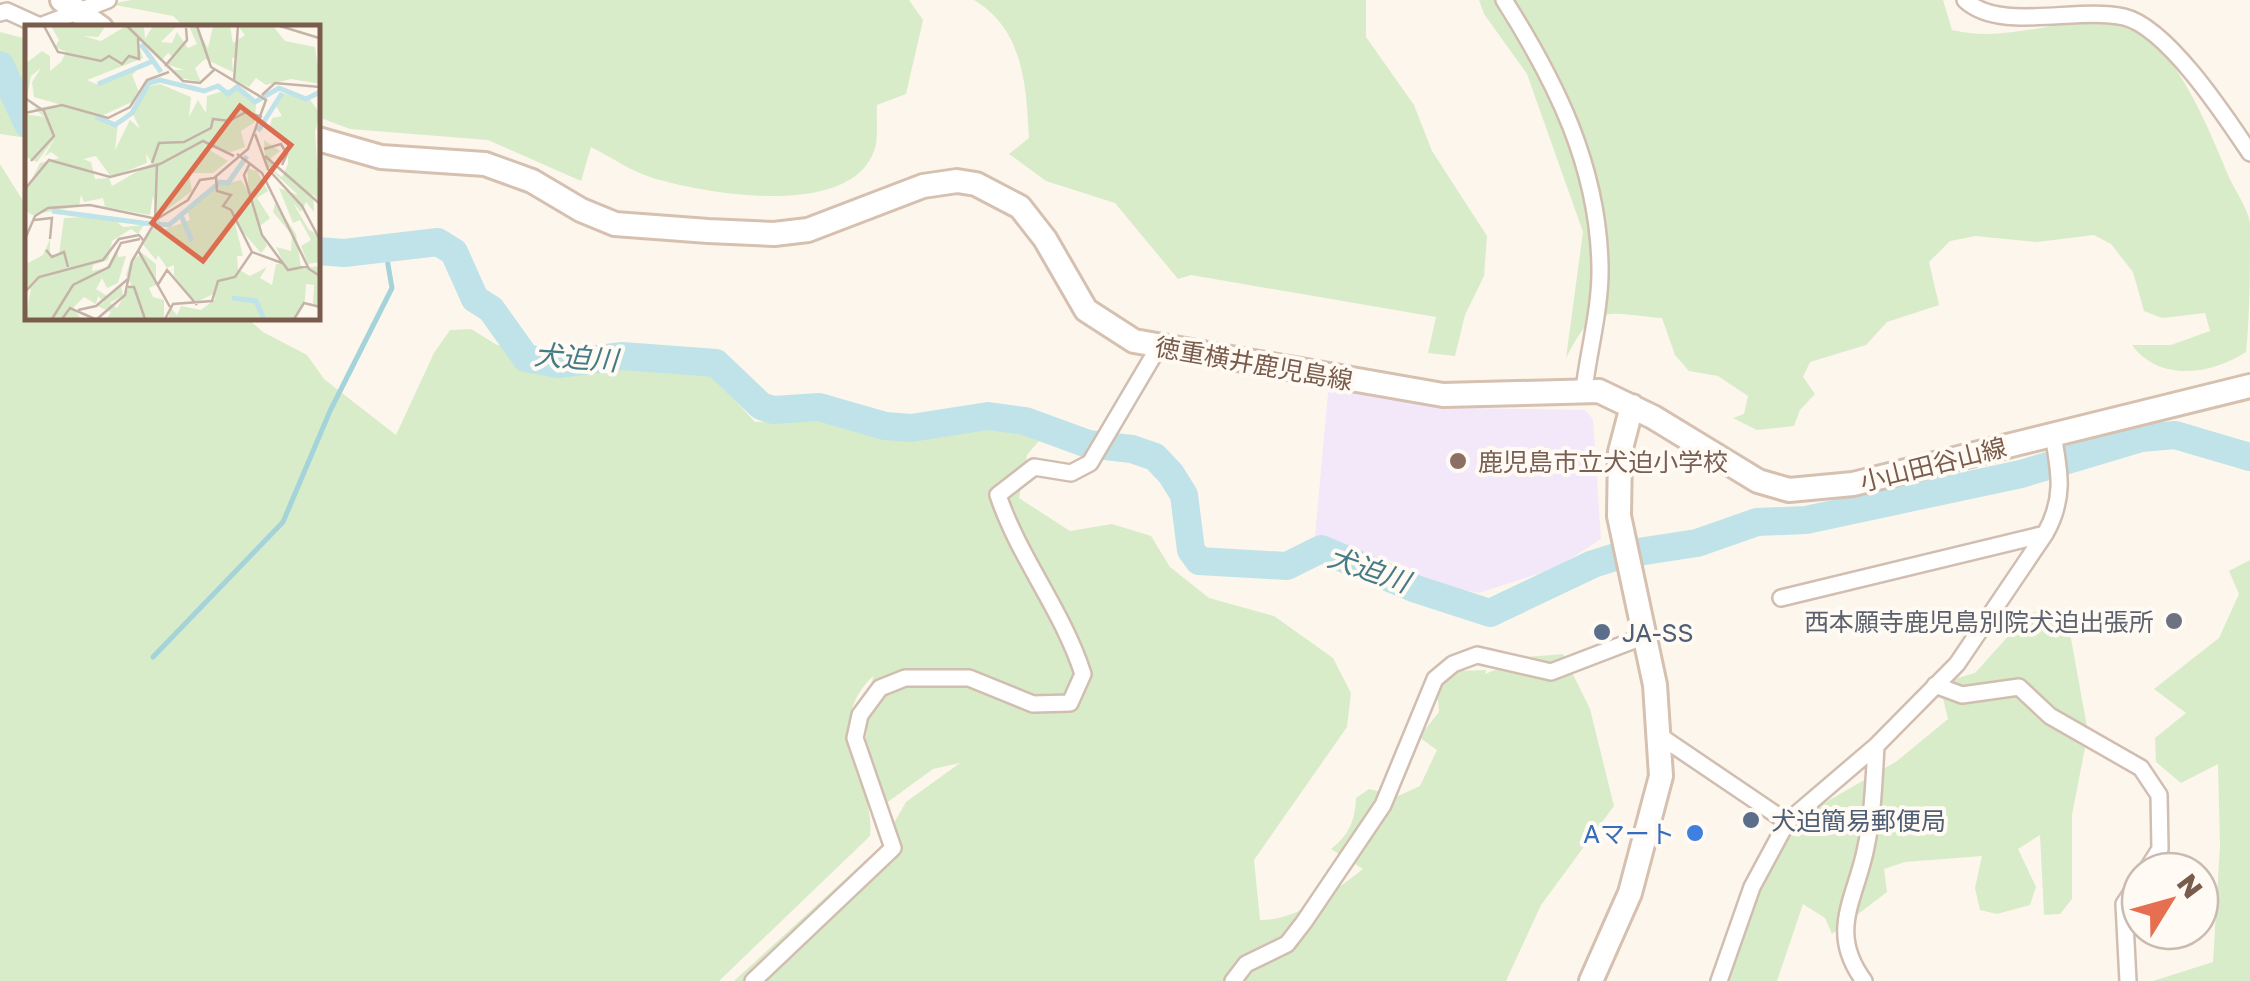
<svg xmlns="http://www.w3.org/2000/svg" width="2250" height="981" viewBox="0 0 2250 981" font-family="'Golos Text','Noto Sans JP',sans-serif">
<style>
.education{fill:#f3e8fa}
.green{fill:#d8ecc9}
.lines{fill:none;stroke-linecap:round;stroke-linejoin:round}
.stream{stroke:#a5d3da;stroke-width:5}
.river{stroke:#bfe3e8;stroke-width:28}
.minor-casing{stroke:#d1beb0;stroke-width:20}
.secondary-casing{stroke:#d6c0b0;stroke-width:28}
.minor{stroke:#fff;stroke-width:15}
.secondary{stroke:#fff;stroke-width:22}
.education-dot{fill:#8d6e63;stroke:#fffaf3;stroke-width:4}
.worship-dot{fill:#6b7280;stroke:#fffaf3;stroke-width:4}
.service-dot{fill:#5c6f8a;stroke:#fffaf3;stroke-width:4}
.shop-dot{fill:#3f7fe0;stroke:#fffaf3;stroke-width:4}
.labels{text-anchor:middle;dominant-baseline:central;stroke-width:8;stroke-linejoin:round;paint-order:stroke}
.street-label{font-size:25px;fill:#7a5c4d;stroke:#fffaf3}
.education-label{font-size:25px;fill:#785e54;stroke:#fffaf3;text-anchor:start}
.worship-label{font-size:25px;fill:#5b616d;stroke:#fffaf3;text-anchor:end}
.service-label{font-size:25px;fill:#4e5e75;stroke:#fffaf3;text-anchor:start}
.shop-label{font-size:25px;fill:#366cbe;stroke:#fffaf3;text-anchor:end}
.water-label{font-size:28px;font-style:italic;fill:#437c86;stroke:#fffaf3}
.inset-river{fill:none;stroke:#bfe3e8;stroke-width:5}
.inset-road{fill:none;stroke:#c5b3a7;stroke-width:2.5}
.view{fill:#dc6d51;fill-opacity:0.15;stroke:#dc6d51;stroke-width:5}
.inset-edge{fill:none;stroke:#7a5c4d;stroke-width:5}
</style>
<rect width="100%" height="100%" fill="#fdf6ec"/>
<path class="education" d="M1329 382 1462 408 1585 410 1593 419 1601 539 1556 568 1479 593 1397 578 1400 564 1315 536Z"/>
<path class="green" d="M132 0H909L923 20 906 94 877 105C876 119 879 138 874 151 850 219 706 194 653 178 632 172 611 157 591 147L581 181 488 140 350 129 318 117V28L185 27 173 16 110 4Z
M974 0H1366V37L1414 105 1432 151 1487 236 1484 276 1465 315 1455 356 1428 353 1436 317 1191 275 1178 279 1115 203 1046 181 1009 154 1029 138C1026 85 1024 30 974 0Z
M1479 0H1943L1952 30C2014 45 2065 11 2126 28 2178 42 2211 137 2231 181 2237 194 2248 209 2250 223 2250 256 2250 320 2246 352 2211 375 2159 382 2132 345H2171L2210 331 2205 313 2162 318 2144 311 2133 272 2111 244 2094 235 2037 242 1975 236 1950 241 1929 262 1939 305 1887 322 1866 345 1810 362 1803 377 1815 394 1800 410 1794 426 1757 430 1733 418 1744 414 1748 396 1718 376 1689 371 1675 355 1662 318C1605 313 1594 302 1566 358L1583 232 1527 74 1484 14Z
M0 32 27 39V138L0 134Z
M0 164 27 207 28 318H247L263 332 307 355 324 379 396 435 434 353 450 330 471 329 497 345 632 366 690 368 712 375 755 422 825 418 880 435 981 425 1043 436 1027 455 1019 498 1070 531 1112 524 1151 536 1170 567 1209 598 1274 616 1333 658 1351 693 1347 727 1254 860 1260 920C1296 921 1335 891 1363 869L1331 849C1349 835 1355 821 1356 798L1369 789 1398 796 1420 786 1437 750 1419 737 1439 712 1437 687 1456 671 1486 670 1485 674 1527 657 1563 654 1590 709 1614 806 1541 905 1506 981H734L880 847 906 802 960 763 933 769 885 804 865 746 873 676C819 728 876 781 870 836L719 981H0Z
M2250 560V981H2153L2213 962 2220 846 2218 764 2181 783 2156 762 2155 738 2186 713 2154 689 2219 638 2239 594 2229 571Z
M2054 610 2071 639 2088 732 2072 815V899L2060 914 2044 915 2040 835 2018 849 2036 887 2030 905 1997 914 1980 910 1975 888 1982 856 1905 862 1884 869 1887 892 1832 934 1825 918 1803 904 1777 981H1710L1747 878 1776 842 1814 809 1897 761 1948 719 1942 694 1951 680 1975 673 2029 613Z"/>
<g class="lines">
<path class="stream" d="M153 657 283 522 330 411 392 288 385 247"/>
<path class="river" d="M0 65 28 124
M318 251 344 253 438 242 454 252 475 299 491 309 526 358 558 364 622 356 716 363 761 406 773 410 819 407 885 426 911 428 988 416 1025 421 1088 444 1132 449 1155 457 1171 474 1184 495 1191 550 1199 561 1287 566 1321 549 1416 589 1490 613 1593 564 1625 554 1697 543 1757 522 1806 520 2021 474 2141 438 2175 435 2250 457"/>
<defs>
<path id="minor" d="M1504 0C1556 82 1598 166 1600 266 1601 306 1589 349 1584 389
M1965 0C2000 33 2078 6 2124 17 2167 27 2226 117 2250 153
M0 13 7 11 40 26 108 0
M1781 598 2045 534
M1935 685 1962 695 2019 687 2050 716 2141 768 2159 795 2160 849 2146 871
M1660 736 1787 822
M753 981 893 848 855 738 860 715 880 688 905 678H969L1033 704 1070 703 1083 674C1062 609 1019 558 998 495L1034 467 1071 473 1090 463 1158 348
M1233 981 1246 964 1287 944 1304 922 1383 805 1435 679 1453 664 1477 655 1551 672 1645 636
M1719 981 1752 887 1787 822 1876 746 1957 664 2045 534C2065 499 2060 473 2053 435
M1864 981C1827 931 1856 899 1866 847 1873 814 1874 780 1876 746
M2128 981 2124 904 2140 880"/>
<path id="secondary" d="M62 0 101 28
M318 139 381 157 485 164 532 181 581 210 615 224 708 231 774 234 808 230 923 186 957 181 976 184 1020 207 1045 239 1086 310 1134 341 1443 395 1599 391 1653 417 1758 481 1789 490 1853 484 2250 386
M1591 981 1630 893 1661 776 1655 685 1619 516 1620 452 1632 406"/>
</defs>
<use href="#minor" class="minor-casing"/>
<use href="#secondary" class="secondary-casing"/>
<use href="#minor" class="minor"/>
<use href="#secondary" class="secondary"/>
</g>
<circle class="education-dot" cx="1458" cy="461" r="10"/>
<circle class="worship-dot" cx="2174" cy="621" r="10"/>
<g class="service-dot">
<circle cx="1602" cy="632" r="10"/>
<circle cx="1751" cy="820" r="10"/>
</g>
<circle class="shop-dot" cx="1695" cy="833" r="10"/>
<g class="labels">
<g class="street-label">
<text transform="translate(1254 363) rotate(10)">徳重横井鹿児島線</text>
<text transform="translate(1933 464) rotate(-14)">小山田谷山線</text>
</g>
<g class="education-label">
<text x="1478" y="461">鹿児島市立犬迫小学校</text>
</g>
<g class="worship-label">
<text x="2154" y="621">西本願寺鹿児島別院犬迫出張所</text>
</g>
<g class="service-label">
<text x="1622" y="632">JA-SS</text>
<text x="1771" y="820">犬迫簡易郵便局</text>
</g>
<g class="shop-label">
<text x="1675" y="833">Aマート</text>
</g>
<g class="water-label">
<text transform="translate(576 357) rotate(4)">犬迫川</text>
<text transform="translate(1369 569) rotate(19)">犬迫川</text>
</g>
</g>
<g transform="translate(25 25)">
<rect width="295" height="295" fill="#fdf6ec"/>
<path d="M26 1H92L80 2 73 12 58 11 76 16 101 1 119 2 120 14 128 1H152L136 17 147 18 152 7 163 23 172 19 164 1H171L183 23 188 1H205L208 18 220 10 213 1H248L260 16 290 22 295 59 266 54 241 60 231 53 224 62 210 56 212 32 207 33 208 47 180 34 170 43 176 57 156 53 139 41 148 45H159L141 39 148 32 143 28 136 36 111 12 118 33 62 55 71 59 112 45 107 50 114 67 107 77 74 92 93 98 90 125 105 95 115 104 106 85 120 62 135 59 166 72 164 92 173 75 181 88 182 71 208 63 231 77 230 97 216 106 220 122 206 127 178 121 203 136 188 148H164L167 166 132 192 128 170 125 190 80 182 78 173 59 177 56 170 54 181 7 190 1 186 2 164 15 138 34 133 26 127 19 132 30 113 12 137 1 132 0 89 19 92 9 83 37 80 9 72 7 57 16 43 6 51 2 72 0 39 17 26 25 31V46L36 37 41 27 30 22 34 15ZM121 129 127 138 87 161 84 153 70 154 66 137 58 134 71 131 86 152 122 138ZM258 68 285 75 295 88 290 107 295 178 288 169 289 187 281 177 276 187 268 178 284 205 295 210V237L283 239 276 221 286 215 275 195 268 198 254 163 273 170 240 139 239 115 255 126 246 133 248 145 257 152 263 139V121L244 105 247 93 257 91 251 81ZM222 143 232 146 243 166 232 173 245 193 234 202 242 221 236 228 210 198 218 231H212L213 244 225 251 242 242 235 253 247 260 251 239H259L251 222 266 226 267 210 248 187 250 178 271 209 276 243 295 241 294 281 288 279 289 260 281 259 280 275 267 294H143L146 283 152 290 156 281 176 285 190 274V268L170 278 149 251V240L142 243 133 230 131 235 116 217 134 194 138 205 165 195 163 187 191 161 216 155 224 168ZM85 191 98 202 119 200 113 209 106 204 87 216 83 235 68 240 67 246 81 243 93 223V232L101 231 93 258 82 263 77 253 71 264 82 271 96 260 98 270 85 278 92 283 106 259 101 250 105 237 117 228 131 239V260L124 263 128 272 139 275V294H82L86 287 72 281 79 277 73 271 71 279 59 272 48 283 56 294H0L6 264 0 262V232L3 238 18 230 25 214V230L34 229 39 193Z" fill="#d8ecc9" fill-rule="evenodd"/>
<path class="inset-river" d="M116 19 136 47M73 59 128 36M71 92 90 100 107 88 124 58 135 55 179 66 193 61 203 69 212 62 230 77 254 63 281 74 295 67M233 106 257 68M27 186 118 198M155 188 167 216M118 198 144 200 195 157 203 158 222 131M207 273 231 276 239 294"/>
<path class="inset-road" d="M19 1 33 27 76 36 84 31 97 39 104 31 114 34 113 13M102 1 158 56 175 58 189 45M255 1 294 13M140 41 162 15 161 3M209 56 213 1M237 70 250 58 295 62M0 73 19 86 29 111 6 136M0 88 37 80 83 93 105 82 122 55 144 47M230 109 243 144 277 181 295 215M239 124 256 119 262 129 257 140M212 129 237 148 284 244 295 251M240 131 295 179M127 138 134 118 159 117 186 103 188 94 204 96 221 87 237 92M225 138 219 150 237 210 263 245 283 241M191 152 192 166 206 170 198 181 206 185 227 227 257 238M0 164 24 135 85 152 135 139 178 116 209 131M9 195 27 193 25 214M0 214 10 191 23 183 65 180 132 194 163 175 175 155 189 153 223 124 241 75 186 42 172 1M21 225 27 232 39 227 43 242M113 225 145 282M132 261 142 245 172 280M103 262H109L120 294M0 267 14 252 78 235 94 214 114 210 119 216M53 285 71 281 103 254M27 294 48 260 84 242 96 218 115 214M37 294 45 283 70 294M72 294 100 270 107 236 130 197 132 139M140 294 148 279 187 276 193 256 210 252 227 227M269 294 279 278 295 282"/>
<path class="view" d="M215 81 266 120 178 236 127 198Z"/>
<rect width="295" height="295" class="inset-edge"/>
</g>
<g transform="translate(2170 901) rotate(53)"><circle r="48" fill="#fffaf3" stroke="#cabbb1" stroke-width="2.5"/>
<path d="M0-8L18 38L0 25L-18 38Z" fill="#e76f51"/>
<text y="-15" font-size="28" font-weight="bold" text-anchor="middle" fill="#7a5c4d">N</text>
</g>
</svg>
